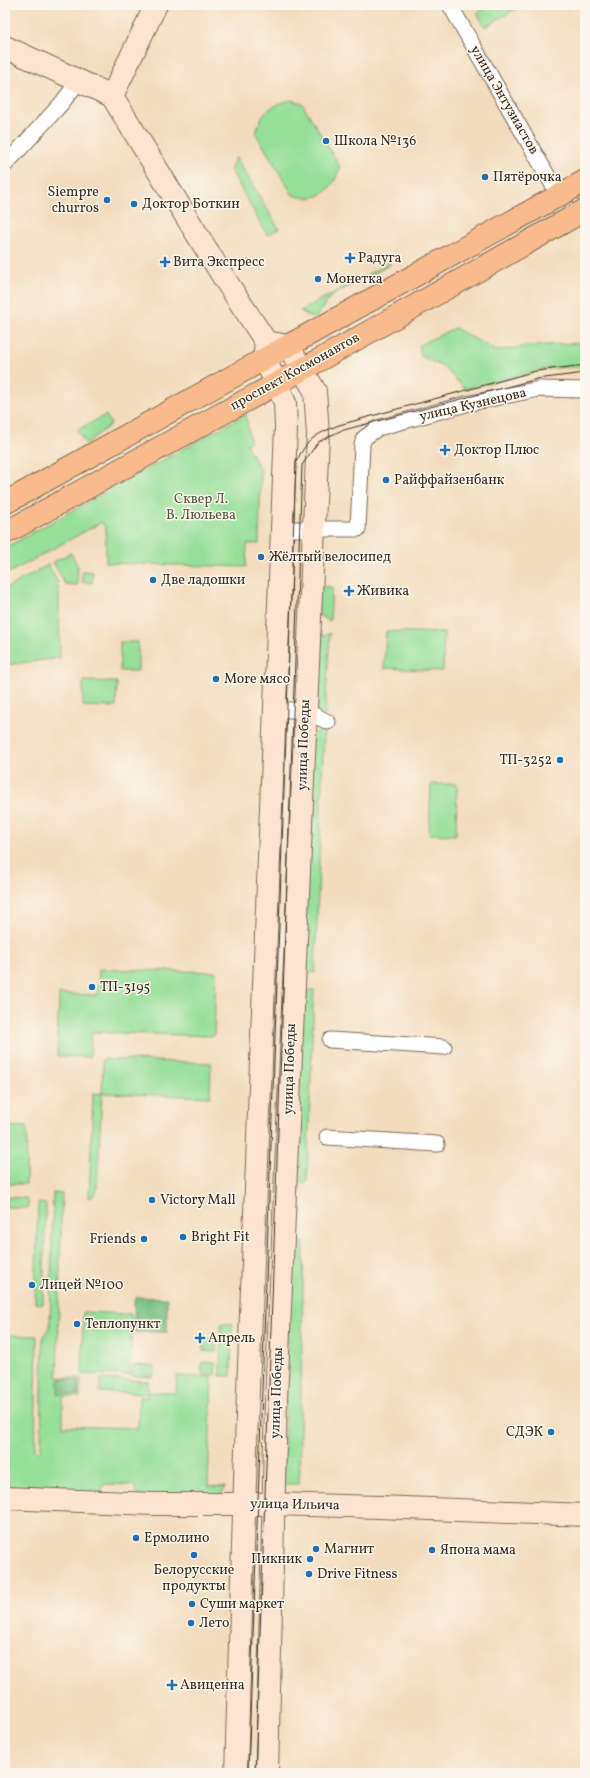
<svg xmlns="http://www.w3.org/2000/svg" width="590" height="1778" viewBox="0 0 590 1778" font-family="Vollkorn,serif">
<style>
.green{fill:#96df99;stroke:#68845c}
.forest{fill:#78be81;stroke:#5a7450}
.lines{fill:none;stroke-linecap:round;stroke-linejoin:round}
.street-casing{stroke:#7b6856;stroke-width:17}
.secondary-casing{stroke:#7b6856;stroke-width:24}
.primary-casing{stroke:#7b6856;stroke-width:24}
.street{stroke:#fff;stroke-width:15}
.secondary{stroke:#fde4d1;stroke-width:22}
.primary{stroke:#fabb8c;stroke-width:22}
.tram{stroke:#3b2a1e;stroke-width:1}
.poi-dot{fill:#1f6fb2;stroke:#fbf7ec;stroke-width:1.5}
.labels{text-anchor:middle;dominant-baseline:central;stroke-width:3;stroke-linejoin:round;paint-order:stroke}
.street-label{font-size:14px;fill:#3b2a1e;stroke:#fbf7ec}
.poi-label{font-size:14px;fill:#3b2a1e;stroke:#fbf7ec;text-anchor:start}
.park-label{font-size:14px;fill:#52573d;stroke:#fbf7ec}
</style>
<rect width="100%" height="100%" fill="#fbf7ec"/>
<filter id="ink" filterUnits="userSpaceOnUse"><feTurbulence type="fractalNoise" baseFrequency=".025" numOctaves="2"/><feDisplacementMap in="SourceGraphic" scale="8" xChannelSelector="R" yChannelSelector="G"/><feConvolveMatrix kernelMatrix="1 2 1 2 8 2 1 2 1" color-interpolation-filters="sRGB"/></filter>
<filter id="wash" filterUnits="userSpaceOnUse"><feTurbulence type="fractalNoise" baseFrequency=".012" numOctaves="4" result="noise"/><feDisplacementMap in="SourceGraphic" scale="16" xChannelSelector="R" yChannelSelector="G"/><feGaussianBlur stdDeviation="0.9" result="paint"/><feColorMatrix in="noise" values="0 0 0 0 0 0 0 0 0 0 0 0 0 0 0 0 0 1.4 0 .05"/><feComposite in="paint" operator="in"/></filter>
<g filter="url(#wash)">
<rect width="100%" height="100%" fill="#f3dcbd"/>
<path class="green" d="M489 5H522L485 27 477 13Z
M291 100 302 103 340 167C333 191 317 204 293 195L256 134C259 114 272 104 291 100Z
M236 157 279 229 267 235 230 169Z
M390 262V265L330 297 315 319 300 311Z
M455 328 496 351 529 346 578 343 585 341V367L550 368 465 389 445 368 421 356 419 345Z
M246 414 250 442 246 444 261 471 259 544H247L246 567 106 563V530L102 522 5 575V548Z
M106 415 111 424 86 444 77 430Z
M71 553 78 567 77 585 65 584 53 562Z
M48 565 58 583 56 585V587L59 588V592L60 658 5 665V589Z
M82 571 93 572 92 583 82 582Z
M317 586 332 587 330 621 316 614Z
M386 631 444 633 443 671 384 668Z
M330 633 325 716 312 711 315 640Z
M120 642H138V671H120Z
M83 681 117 682 116 707 83 706Z
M320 730 324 731 315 973 302 971 310 737Z
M431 784H457L456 835 429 834Z
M99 969 216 972 214 1036 91 1032 90 1057 57 1056 59 994 98 995Z
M310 990H314L307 1182H296L300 995Z
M103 1059 211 1063 210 1097 102 1093 97 1188 93 1196 89 1198 93 1094 102 1093Z
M5 1126 27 1127 26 1184H5Z
M53 1193 62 1194 57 1377 81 1378 80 1397H63V1426L138 1428 139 1397H148L149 1392 176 1393 177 1376 212 1377 208 1486 225 1487 220 1497 137 1495 134 1485 105 1484 100 1494 5 1491V1335L37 1336 35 1451H41L43 1337 50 1326Z
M5 1197 26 1198 28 1201V1208L5 1207Z
M38 1203 46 1204 43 1304 35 1303Z
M304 1242 299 1484H283L291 1246Z
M83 1312 132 1314 130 1375 82 1374Z
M221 1324H232L231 1376H220Z
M204 1339H216V1352L203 1351Z
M202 1362H215V1375H202Z
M133 1365 154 1366 153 1377 132 1376Z
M101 1379 148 1381V1393L100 1392Z"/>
<path class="forest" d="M136 1297 167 1298V1332H135L134 1300Z
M60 1379 78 1380V1395L58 1394V1381Z"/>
</g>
<g filter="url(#ink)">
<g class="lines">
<defs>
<path id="street" d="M450 5 558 194
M5 165 61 104 78 82
M281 529H358L362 445 364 438 378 428 466 404 539 389 585 390
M275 709 306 711 328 722
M330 1040 444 1047
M327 1137 437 1144"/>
<path id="secondary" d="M5 47 112 96 224 278 266 342
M112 96 156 5
M266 342 288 346 315 391 318 434 276 1400 267 1773
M5 1498 153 1504H273L379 1507 585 1515
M236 1773 247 1416 286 427 285 403 277 383 264 359 266 342"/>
<path id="primary" d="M5 503 585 181
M5 533 314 363 585 210"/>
</defs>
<use href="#street" class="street-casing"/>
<use href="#secondary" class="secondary-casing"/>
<use href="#primary" class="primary-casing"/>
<use href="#street" class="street"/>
<use href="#secondary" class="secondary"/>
<use href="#primary" class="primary"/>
<path class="tram" d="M248 1773 296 462C308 438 315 435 339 425L536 371 585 365
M255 1773 302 465 318 442 340 431 537 379 585 373"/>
</g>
</g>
<g class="poi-dot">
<circle cx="326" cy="141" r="4"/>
<circle cx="485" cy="177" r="4"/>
<circle cx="107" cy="200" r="4"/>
<circle cx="134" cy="204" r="4"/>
<path d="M348 252h4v4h4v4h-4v4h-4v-4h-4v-4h4z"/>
<path d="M163 256h4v4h4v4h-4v4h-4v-4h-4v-4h4z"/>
<circle cx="318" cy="279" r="4"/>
<path d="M443 444h4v4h4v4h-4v4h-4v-4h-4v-4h4z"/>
<circle cx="386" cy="480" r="4"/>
<circle cx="261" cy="557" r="4"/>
<circle cx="153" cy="580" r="4"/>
<path d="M347 585h4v4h4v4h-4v4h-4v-4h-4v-4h4z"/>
<circle cx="216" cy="679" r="4"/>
<circle cx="560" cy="760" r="4"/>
<circle cx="92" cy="987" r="4"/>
<circle cx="152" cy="1200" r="4"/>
<circle cx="183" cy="1237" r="4"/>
<circle cx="144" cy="1239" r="4"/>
<circle cx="32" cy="1285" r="4"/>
<circle cx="77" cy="1324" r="4"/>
<path d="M198 1332h4v4h4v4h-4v4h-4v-4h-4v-4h4z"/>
<circle cx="551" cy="1432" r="4"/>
<circle cx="136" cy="1538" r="4"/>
<circle cx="316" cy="1549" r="4"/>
<circle cx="432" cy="1550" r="4"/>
<circle cx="194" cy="1555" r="4"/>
<circle cx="310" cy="1559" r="4"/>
<circle cx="309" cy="1574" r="4"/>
<circle cx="192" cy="1604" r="4"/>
<circle cx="191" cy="1623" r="4"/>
<path d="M170 1679h4v4h4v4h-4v4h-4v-4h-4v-4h4z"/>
</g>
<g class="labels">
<g class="street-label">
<text transform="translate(504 100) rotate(60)">улица Энтузиастов</text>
<text transform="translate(295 372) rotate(-29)">проспект Космонавтов</text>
<text transform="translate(473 405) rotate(-13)">улица Кузнецова</text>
<text transform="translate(304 745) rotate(-88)">улица Победы</text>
<text transform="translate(290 1069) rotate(-88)">улица Победы</text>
<text transform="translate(277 1393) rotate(-88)">улица Победы</text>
<text transform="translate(295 1505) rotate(1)">улица Ильича</text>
</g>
<g class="poi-label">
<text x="334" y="141">Школа №136</text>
<text x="493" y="177">Пятёрочка</text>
<text x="99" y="192" text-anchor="end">Siempre<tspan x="99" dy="16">churros</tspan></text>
<text x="142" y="204">Доктор Боткин</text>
<text x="358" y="258">Радуга</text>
<text x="173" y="262">Вита Экспресс</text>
<text x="326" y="279">Монетка</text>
<text x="454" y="450">Доктор Плюс</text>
<text x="394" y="480">Райффайзенбанк</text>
<text x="269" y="557">Жёлтый велосипед</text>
<text x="161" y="580">Две ладошки</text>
<text x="357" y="591">Живика</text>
<text x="224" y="679">More мясо</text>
<text x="552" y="760" text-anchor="end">ТП-3252</text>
<text x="100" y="987">ТП-3195</text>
<text x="160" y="1200">Victory Mall</text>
<text x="191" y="1237">Bright Fit</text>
<text x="136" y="1239" text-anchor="end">Friends</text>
<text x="40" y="1285">Лицей №100</text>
<text x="85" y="1324">Теплопункт</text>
<text x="208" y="1338">Апрель</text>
<text x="543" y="1432" text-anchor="end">СДЭК</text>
<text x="144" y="1538">Ермолино</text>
<text x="324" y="1549">Магнит</text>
<text x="440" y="1550">Япона мама</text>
<text x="302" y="1559" text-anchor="end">Пикник</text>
<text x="194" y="1570" text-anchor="middle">Белорусские<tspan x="194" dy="16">продукты</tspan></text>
<text x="317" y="1574">Drive Fitness</text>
<text x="200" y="1604">Суши маркет</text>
<text x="199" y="1623">Лето</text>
<text x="180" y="1685">Авиценна</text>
</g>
<g class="park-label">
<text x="201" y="499">Сквер Л.<tspan x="201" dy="16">В. Люльева</tspan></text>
</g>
</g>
<rect width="590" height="1778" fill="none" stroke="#fbf7ec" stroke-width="20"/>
</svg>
